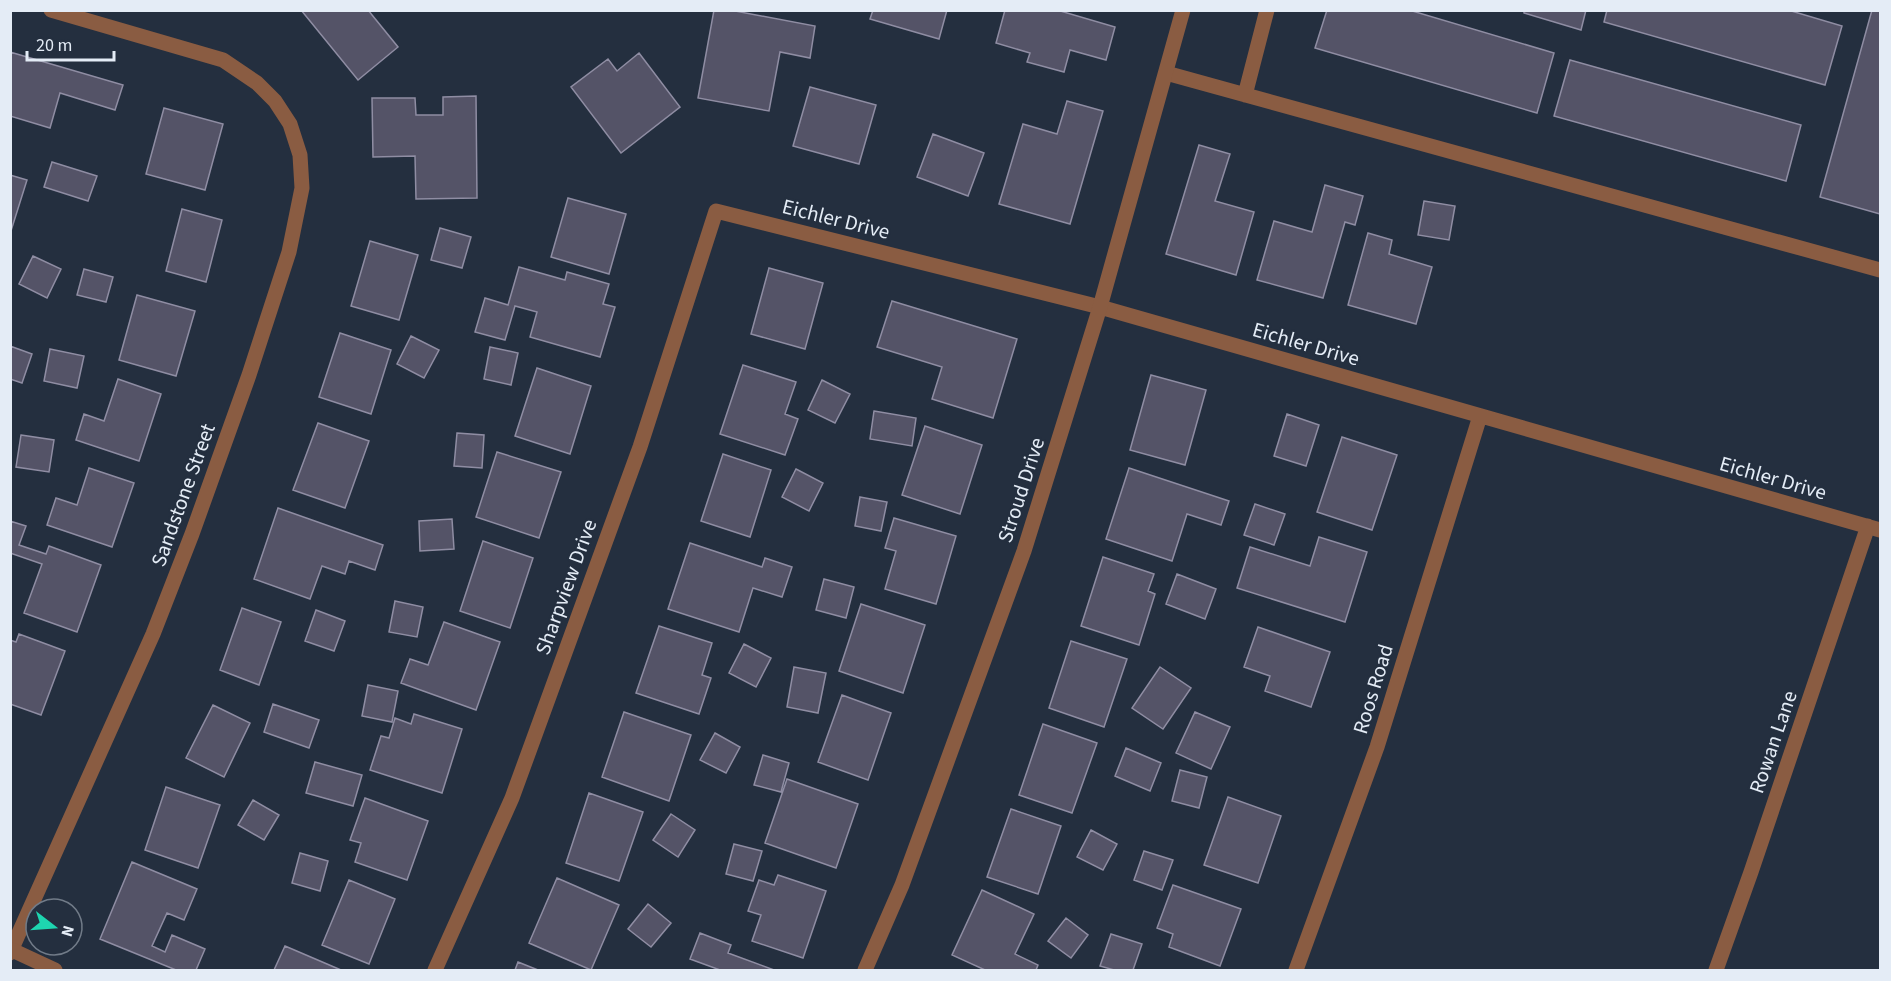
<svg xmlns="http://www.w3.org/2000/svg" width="1891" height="981" viewBox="0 0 1891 981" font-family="'Source Sans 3',sans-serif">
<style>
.building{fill:#545367;stroke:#8f8da3;stroke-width:1.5}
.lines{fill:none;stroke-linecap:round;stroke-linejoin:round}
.service{stroke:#8a5c42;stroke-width:15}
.minor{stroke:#8a5c42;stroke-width:15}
.tertiary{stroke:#8a5c42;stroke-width:15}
.labels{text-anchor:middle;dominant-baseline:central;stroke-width:4.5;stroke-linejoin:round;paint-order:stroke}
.street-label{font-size:21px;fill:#e4ecf6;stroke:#242f3f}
</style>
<rect width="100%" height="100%" fill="#242f3f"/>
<path class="building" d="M301 10H368L398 47 358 80Z
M714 10H730L815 26 810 58 780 52 769 111 698 98Z
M873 10H947L939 39 870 19Z
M1005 10H1057L1115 27 1106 60 1070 50 1064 72 1027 62 1030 53 996 43Z
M1327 10H1409L1554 53 1537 113 1315 48Z
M1524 10H1586L1581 30 1524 13Z
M1607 10H1788L1842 26 1825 85 1604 22Z
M1872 10H1880V214L1820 197Z
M10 52 123 85 115 110 60 93 50 128 10 116Z
M639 53 680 107 621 153 571 87 608 59 617 71Z
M1570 60 1801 125 1786 181 1554 116Z
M810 87 876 105 859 164 793 146Z
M476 96 477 198 416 199 415 156 373 157 372 98H415L416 115H443V97Z
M1067 101 1103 111 1070 224 999 204 1023 124 1057 134Z
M164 108 223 124 205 190 146 174Z
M933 134 984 153 968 196 917 177Z
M1199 145 1230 154 1215 201 1254 212 1236 275 1166 254Z
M52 162 97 176 88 201 44 187Z
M10 175 27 180 10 234Z
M1325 185 1363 196 1355 225 1345 222 1323 298 1257 280 1274 221 1312 232Z
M568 198 626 214 609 274 551 257Z
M1424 201 1455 206 1449 240 1418 235Z
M182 209 222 220 206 282 166 271Z
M440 228 471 237 462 268 431 260Z
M1368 233 1392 240 1389 254 1432 267 1416 324 1348 305Z
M370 241 418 255 399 320 351 306Z
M33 256 61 269 47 298 19 284Z
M519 267 565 280 567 272 609 284 603 304 615 307 600 357 530 337 537 312 515 306 505 340 475 332 485 298 508 305Z
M769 268 823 283 805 349 751 334Z
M84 269 113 277 106 302 77 295Z
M137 295 195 311 176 376 119 360Z
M892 301 1017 339 993 418 932 399 942 367 877 347Z
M340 333 391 350 371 414 319 397Z
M411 336 439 350 424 378 397 364Z
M10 346 32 354 22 383 10 379Z
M490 347 518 353 511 385 484 379Z
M50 349 84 356 77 388 44 381Z
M743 365 796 382 785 414 798 419 785 455 720 434Z
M537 368 591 386 570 454 515 436Z
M1151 375 1206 390 1185 465 1130 450Z
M118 379 161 394 139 461 76 440 84 414 104 421Z
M822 380 850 394 835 423 808 410Z
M874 411 916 418 912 446 870 439Z
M1287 414 1319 425 1306 466 1274 456Z
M318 423 369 441 345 508 293 490Z
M925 426 982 445 960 514 902 495Z
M457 433 484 435 482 468 454 466Z
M21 435 54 440 49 472 16 467Z
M1342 437 1397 455 1372 530 1317 512Z
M497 452 561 472 539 538 476 517Z
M723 454 771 470 750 537 701 521Z
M89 468 134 483 112 547 47 525 56 498 77 505Z
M1129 468 1229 501 1221 525 1187 514 1172 561 1106 539Z
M796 469 823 483 809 511 782 497Z
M860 497 887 502 881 531 855 526Z
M1255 504 1285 514 1274 545 1244 535Z
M278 508 383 545 375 570 349 561 345 574 322 566 310 599 254 579Z
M894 518 956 536 936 604 885 589 896 551 885 548Z
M452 519 454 549 420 551 419 521Z
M10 521 26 526 19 545 46 554 49 546 101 565 77 632 24 613 42 564 10 553Z
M1319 537 1367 552 1345 622 1237 588 1250 547 1310 566Z
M483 541 533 558 510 628 460 611Z
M690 543 762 567 765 558 792 567 782 597 753 588 739 632 668 609Z
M1103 557 1154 574 1148 591 1155 594 1139 645 1081 626Z
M1177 574 1216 589 1205 619 1166 604Z
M824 579 854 587 846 618 816 610Z
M395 601 423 607 417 637 389 632Z
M861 604 925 625 903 693 839 671Z
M242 608 281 622 259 685 220 670Z
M316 610 345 621 334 651 305 641Z
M444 622 500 642 476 710 401 683 410 659 428 665Z
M659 626 712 643 702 675 711 678 699 714 636 693Z
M1258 627 1330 652 1311 707 1265 691 1270 676 1244 667Z
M19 634 65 651 41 715 10 704V640L16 642Z
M1071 641 1127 659 1104 727 1049 708Z
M744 644 771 658 756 687 729 673Z
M794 667 826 673 818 713 787 707Z
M1160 667 1191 688 1163 729 1132 708Z
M368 685 398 691 392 722 362 716Z
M842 695 891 713 868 780 818 762Z
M273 704 319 720 309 748 264 732Z
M213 705 250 723 224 777 186 758Z
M624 712 691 735 669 801 602 777Z
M1195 712 1230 727 1211 769 1176 753Z
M414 714 462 729 442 793 370 770 381 736 389 738 395 718 411 724Z
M1043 724 1097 743 1072 813 1019 795Z
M715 733 740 747 726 773 700 760Z
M1126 748 1161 763 1150 791 1115 776Z
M763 755 789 763 781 792 754 785Z
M315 762 362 775 353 806 306 793Z
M1180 770 1207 777 1199 808 1172 801Z
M787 779 858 804 836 868 765 843Z
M166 787 220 805 198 868 145 850Z
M589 793 643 812 619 881 566 863Z
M1228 797 1281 816 1258 883 1204 865Z
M365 798 428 821 407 880 355 862 361 843 350 840Z
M253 800 279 815 264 840 238 825Z
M1011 809 1061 826 1038 894 987 877Z
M671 814 695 830 678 857 653 840Z
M1091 830 1117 844 1103 870 1077 857Z
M734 844 762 851 753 881 726 874Z
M1144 851 1173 860 1162 890 1134 880Z
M300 853 328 861 320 891 292 883Z
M132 862 197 889 184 920 167 913 152 946 165 952 172 935 205 949 196 970H176L100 939Z
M778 875 826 891 803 958 752 941 761 915 748 911 759 880 774 885Z
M557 878 619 905 591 970 529 943Z
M349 880 395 899 369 964 322 945Z
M1173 885 1241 909 1220 966 1169 947 1173 934 1157 928Z
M982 890 1034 914 1015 954 1038 965 1036 970H985L952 955Z
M648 904 671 923 651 947 628 929Z
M1066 918 1088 935 1071 958 1048 941Z
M700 933 731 945 728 953 774 970H720L690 959Z
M1111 934 1142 944 1133 970H1114L1100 966Z
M285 946 341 970H274Z
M518 962 538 970H515Z"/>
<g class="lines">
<path class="service" d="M1166 73 1880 270
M1245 95 1267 10"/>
<path class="minor" d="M10 953 153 634 192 534 249 375 289 252 302 188 300 155 290 124 275 101 257 83 223 60 51 10
M435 970 512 798 640 447 716 211 1100 307 1880 530
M1296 970 1377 747 1480 416
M1716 970 1751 872 1868 526"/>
<path class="tertiary" d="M12 950 55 970
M865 970 902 885 1024 551 1100 307 1183 10"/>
</g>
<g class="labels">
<g class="street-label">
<text transform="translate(836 219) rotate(14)">Eichler Drive</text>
<text transform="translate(1306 344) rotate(16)">Eichler Drive</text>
<text transform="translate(1773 478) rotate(16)">Eichler Drive</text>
<text transform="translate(1021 490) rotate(-72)">Stroud Drive</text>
<text transform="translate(183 495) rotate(-70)">Sandstone Street</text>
<text transform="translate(566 587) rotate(-70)">Sharpview Drive</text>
<text transform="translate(1373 689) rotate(-73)">Roos Road</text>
<text transform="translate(1773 742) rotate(-71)">Rowan Lane</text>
</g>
</g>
<rect width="1891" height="981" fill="none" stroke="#e4ecf6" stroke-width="24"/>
<g transform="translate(54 927) rotate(107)"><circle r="28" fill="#242f3f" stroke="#717b88" stroke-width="1.5"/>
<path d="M0-4.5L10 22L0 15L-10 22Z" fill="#1ed5b0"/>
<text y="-9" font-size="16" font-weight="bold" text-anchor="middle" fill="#e4ecf6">N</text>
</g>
<path d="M27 51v9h87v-9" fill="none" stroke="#e4ecf6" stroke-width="3"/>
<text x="36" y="51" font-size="18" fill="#e4ecf6" stroke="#242f3f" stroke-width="4.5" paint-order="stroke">20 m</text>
</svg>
